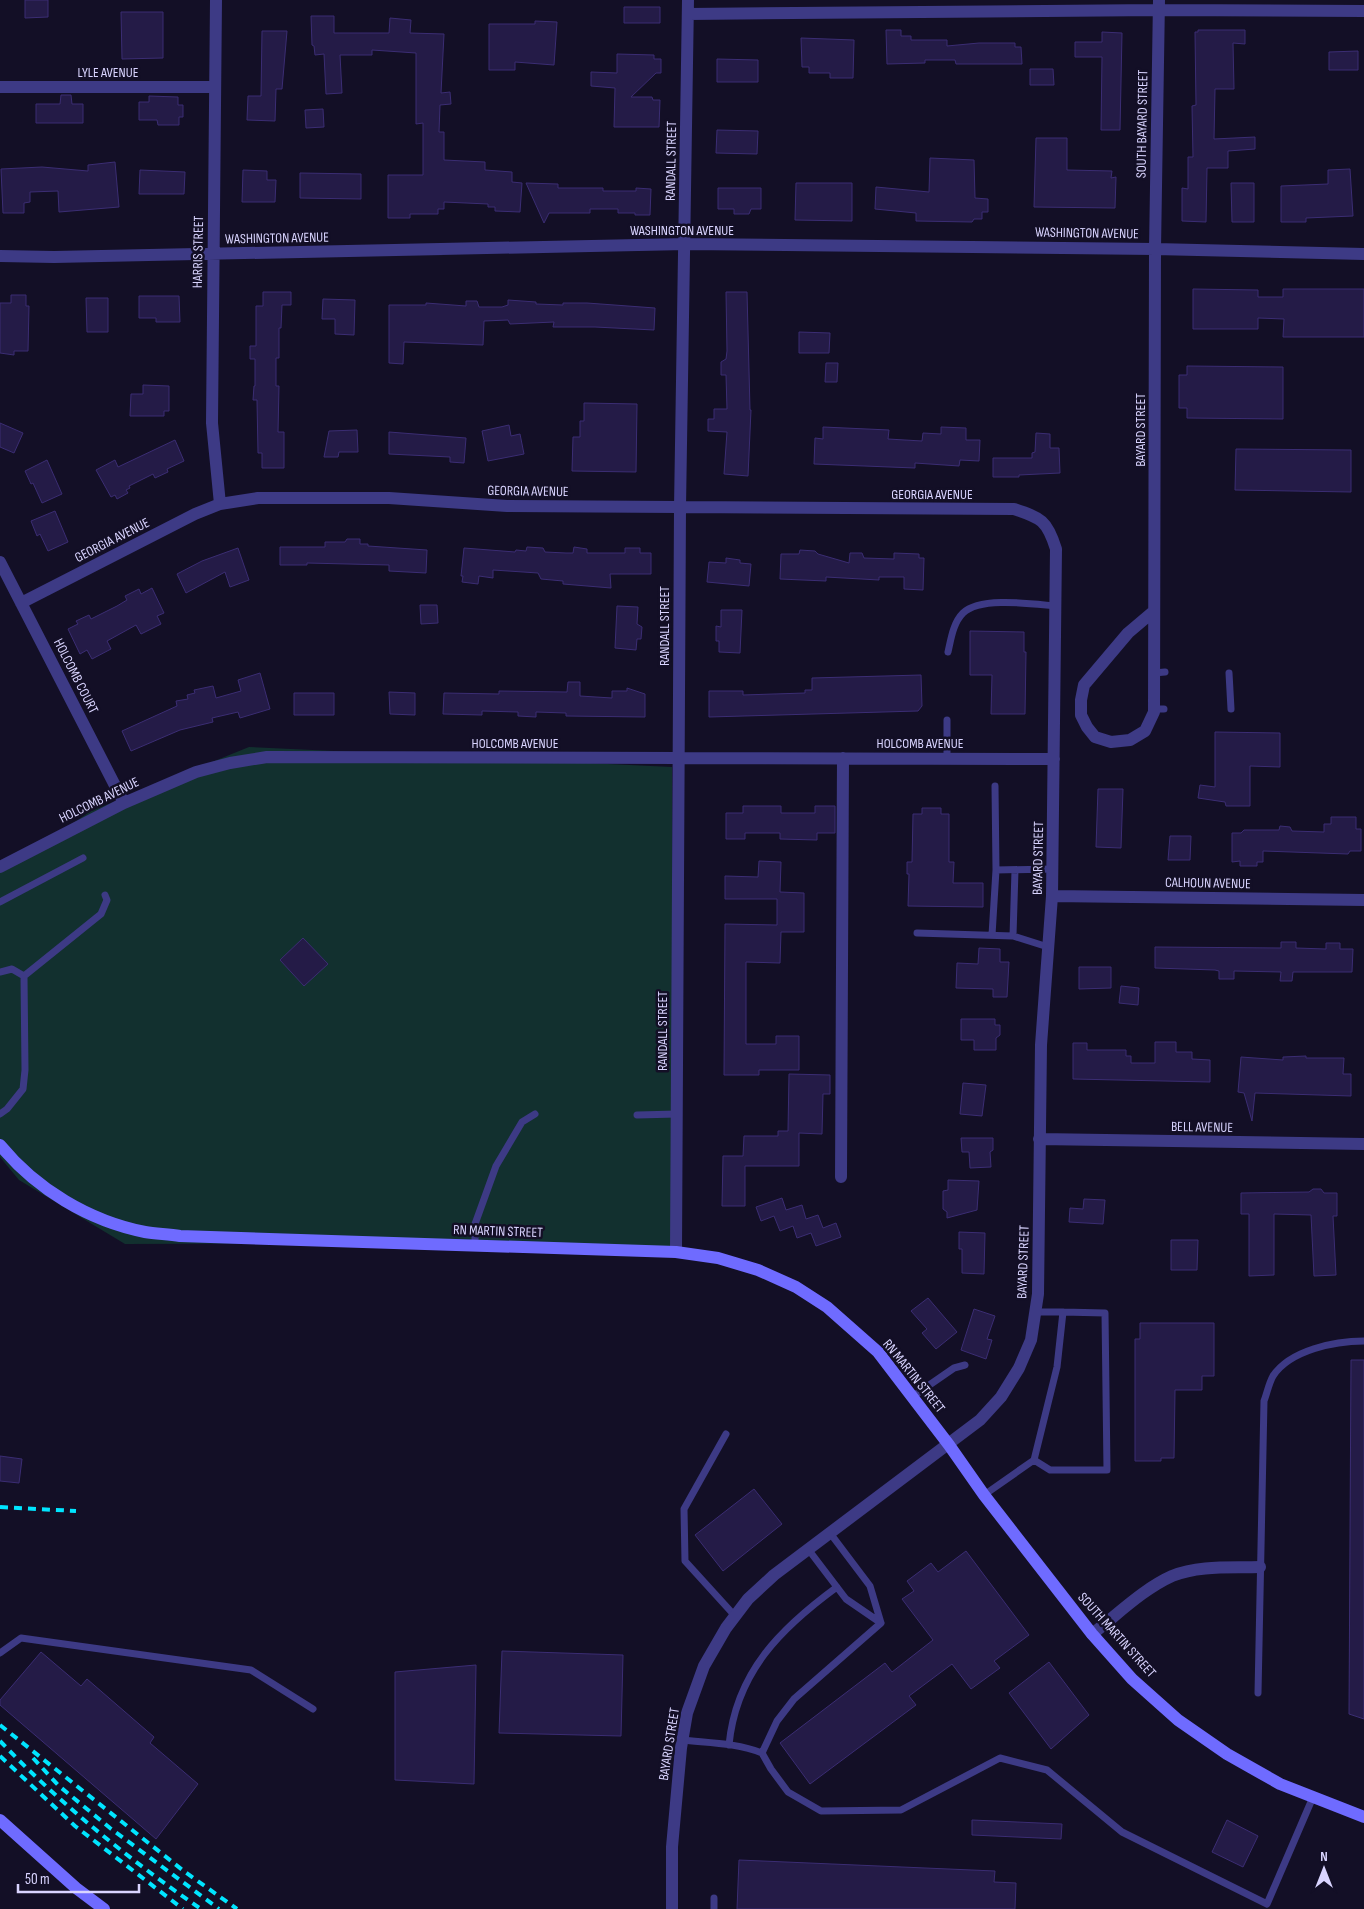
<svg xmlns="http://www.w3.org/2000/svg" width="1364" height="1909" viewBox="0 0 1364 1909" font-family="'Sofia Sans Condensed',sans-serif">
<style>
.green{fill:#12302f}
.building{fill:#241b47;stroke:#3b2d73}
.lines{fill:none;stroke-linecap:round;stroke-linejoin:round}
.lane{stroke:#3d3a85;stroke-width:7}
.street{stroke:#3d3a85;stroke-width:12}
.secondary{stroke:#6f6bff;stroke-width:12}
.rail{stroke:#00e5ff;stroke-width:4;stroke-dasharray:8 6;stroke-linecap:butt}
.labels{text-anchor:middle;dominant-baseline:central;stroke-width:5;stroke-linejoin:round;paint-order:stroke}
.street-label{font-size:14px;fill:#d9d4ff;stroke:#130f26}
</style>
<rect width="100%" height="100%" fill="#130f26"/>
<path class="green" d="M249 747 672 767 673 1253 420 1243 125 1244 19 1180 0 1157V872L91 811Z"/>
<path class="building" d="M25 0H48V17L25 18Z
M624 7H660V23H624Z
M121 12H163V58L122 59Z
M311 16H334V33H389L390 18 411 20 410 33 444 34 441 93 450 92 451 104 440 105 439 132H444V160L485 162V170L512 172V182L522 183 520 212 495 211V207H488V204L444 202V209H438V214H410V218H388V175H423V123L416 124V53L372 50V55H340L342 93 326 94 324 54 315 55 314 46 312 45Z
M535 21 557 22 554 65 515 62V70H489V24H535Z
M886 30H901V36H911V40H947V46L979 43H1015V47H1021L1022 64H956L955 60H925V63L887 64Z
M1198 30H1245V44L1233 43 1234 89H1215L1214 139 1255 137V149L1228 151V168H1207L1206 222 1182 221V188L1188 189V157H1193L1192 106 1196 105 1195 32H1198Z
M262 31H287L282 89H276L275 121 247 120 248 96H261Z
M1102 32 1122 33 1120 130H1101L1102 57H1075V42H1102Z
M801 38 854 40 853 78H830V73H809V67H802Z
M1358 51V70H1329V52Z
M617 54 654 55V59H661V73H656L631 97H652L653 100H660L659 127H614L615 88 591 86V72L617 73Z
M717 59 758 60V82H717Z
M1030 69H1053L1054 85H1030Z
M61 95H71L72 104H83V123H36V104H60Z
M149 96 178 97V105H183V117H179V125H158L157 120H139V102H149Z
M323 109 324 127 306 128 305 110Z
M717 130 758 131 757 154 716 153Z
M1036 138H1067V170L1112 171 1111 178 1116 177 1115 208 1034 207Z
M930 158 974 160 975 198 988 199V212H982V219H974L972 222 916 221V213L875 209 876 187 929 192Z
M115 162 119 207 59 212 58 191 30 192V202L24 203V213H3L1 169 42 167 88 171V165Z
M1350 169 1353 216 1306 218V222H1281V186L1328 184V170Z
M140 170 185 172 184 194H139Z
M243 170 267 171V180H276L275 202H242Z
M300 173 361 174V199L300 198Z
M526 183 558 184V188H603V191H636V188L651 189 650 215H635V213H618V209H590V213H549L544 223Z
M796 183H852V221L795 220Z
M1231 183H1254V222H1232Z
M718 188H761V209H751L749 214H734V209H718Z
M1193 289 1258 290V297H1283V289H1364V337H1283L1284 319 1258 318V329H1193Z
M263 292H291V305H282L281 328H279V358H276V386H279L278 432H284V468H262V453H258L257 400H253L254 386H255V359H250V346H256V306H263Z
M726 292H747L750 410H751L748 476 724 474 727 432 708 431V419H714V409H727L726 375H721V362L726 359 727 351Z
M11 295H26V306H29L28 351H14V355L0 353V303H11Z
M139 296H179L180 322H156V318H139Z
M86 298H108V332H87Z
M323 299 355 300 354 335 335 334V319H322Z
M508 300 536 302V304L563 305V303H587L655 308 654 330 595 327H553L554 322 510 324 508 320 484 321 483 345 404 342 403 364 389 363V305H426V303L466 306V301H477L479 307H502L508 305Z
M799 332 830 333 829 353H799Z
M826 363H838L837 382H825Z
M1187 366 1283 367V419L1187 418V408H1179V375H1187Z
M143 385 169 386V411H164V416H130L131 394H143Z
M584 403 637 404 636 472 572 471 573 437H580V421H584Z
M0 423 23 433 14 453 0 447Z
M509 425 511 436 520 434 524 454 488 461 482 431Z
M823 427 889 430 888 439 922 441 923 433 941 434V427L966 428V440H980L979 461 960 460 959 466 915 463V468L814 464 815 438 823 439Z
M357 430 358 452H339L338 457H324L329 431Z
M389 432 466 438 464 463 450 462V457L389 454Z
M1036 433 1050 434V448H1059L1060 473 1019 475V477H993V458H1032V453L1035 452Z
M175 440 184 461 167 469 168 472 155 478 153 474 129 486 130 488 126 490 128 493 117 499 115 495 111 497 96 470 115 460 118 467Z
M1236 449 1351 450V492L1235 490Z
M47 460 62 494 42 503 33 483 31 484 25 471Z
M55 511 68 542 48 551 40 534 37 536 31 521Z
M347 539H360V544H368V546L427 550 426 573 389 571V565L307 563V565H280V547H325V542H345Z
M527 547 543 548 545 552 566 553H573L574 547 587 549V553H625V548H640V553H651V574H610L611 588 563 584V581L541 579 538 573 493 570V578L479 576 478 584 462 582 463 576H461L464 548 515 552 516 550 526 551Z
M238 548 249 580 230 587 225 572 186 593 177 574 202 561Z
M800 550 815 551 818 554 849 563 850 553H862L864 558 894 559V553L919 554V558H924L923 590 904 589V577H879V580L826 577V581L780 579 781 554H799Z
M726 558 740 560V563L751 564 749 586 707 582 709 562 726 563Z
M152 588 164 613 157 616 161 624 141 634 136 625 107 641 111 649 92 659 87 650 80 654 68 629 78 624 76 621 89 615 91 619 117 606 127 600 125 596 139 589 141 594Z
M420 605H437L438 623 421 624Z
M617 606 638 607 637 624 642 627 641 639H637L636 650 615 648Z
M721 610H742L740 653 719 652V641H716V626L721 627Z
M970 631 1024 632V652H1026L1025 714H991L992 675H970Z
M260 673 270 709 240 718 238 712 212 718 213 722 180 730 131 751 122 731 177 706 176 701 188 699 187 695 195 693 194 690 213 686 216 698 241 691 238 680Z
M921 675 922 706 918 711 709 717V691H743V695L805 693V690H812V678Z
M568 682H580V696L612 698V691H627V688L645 694V717L566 716V713L536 712V717L518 716V712L482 711V715L443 714 444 693 499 694V691L567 692Z
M389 692 415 693V715L390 714Z
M294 693H334V715H294Z
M1215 732 1280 733V767L1250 766V806H1226L1225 802 1198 798 1200 785 1215 787Z
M1098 789H1123L1121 848 1096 847Z
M743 806H781V813H815V806H835V833H817V840L780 839V833H745V839H726V813H743Z
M922 808H941V814H949V862H954L953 883H983V907L908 906 909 874H907V862H912L913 814H922Z
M1331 817H1356V829H1361V851H1350L1348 854 1263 851V862H1257V866H1240V861L1232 862V833H1241L1244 830H1279L1280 826 1290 827 1292 831 1324 832V824H1331Z
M1170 836H1191L1190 860H1168Z
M759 861 781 862 780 892 804 893V932H781L780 963 746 962V1044H776V1036H799V1070H759V1075H724L725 924 777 925V899H725V876L758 877Z
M303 938 328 964 304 986 280 960Z
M1281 942H1296V948L1326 949V943H1340V949H1353L1352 972H1293L1292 981H1280L1281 972 1234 971V979H1219V971L1215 970 1155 968V947L1281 948Z
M979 948 1000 949V962H1009L1007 997H993V989L956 988 957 963 978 964Z
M1079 967H1111V988L1079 989Z
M1121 986 1139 988 1138 1005 1119 1003Z
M961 1019H995V1025H1000V1035L996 1038V1050H974V1040H961Z
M1155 1042H1176V1052H1192V1059L1210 1060V1082L1073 1079V1043H1087V1050H1126V1056H1131V1063H1155Z
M1306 1056V1058H1344L1343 1074H1351V1096L1255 1093 1252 1121 1244 1093 1238 1092 1241 1057 1283 1060V1057Z
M789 1074 830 1075V1094H823L822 1134 799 1133V1166H745V1206H722L723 1156H743L744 1136H778V1131H788Z
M963 1083 986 1085 982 1116 960 1114Z
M961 1138H993V1150L990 1152 991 1167 970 1168 969 1152H962Z
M948 1180 979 1181 977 1210 947 1218V1212L943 1209V1191L948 1190Z
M1313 1189H1321L1324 1193H1337V1216H1333L1336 1275 1314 1276 1311 1215 1274 1214V1275L1249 1276V1214H1241V1193L1309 1192Z
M782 1198 786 1210 802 1205 806 1219 818 1215 823 1228 836 1223 841 1237 816 1246 811 1233 797 1238 793 1226 780 1231 774 1216 761 1221 756 1207Z
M1084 1199 1105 1200 1103 1224 1069 1222 1070 1208 1083 1209Z
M959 1232 985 1233 984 1274 962 1273V1249H959Z
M1171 1240H1198L1197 1270H1171Z
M928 1298 957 1332 936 1349 922 1333 927 1329 911 1311Z
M974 1309 995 1316 987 1339 992 1340 986 1359 961 1350Z
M1140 1323H1214V1376H1202V1390H1175L1174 1458H1161V1461H1135V1339H1140Z
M1351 1360H1364V1719L1349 1714Z
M0 1456 22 1459 19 1483 0 1481Z
M754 1489 782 1524 723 1571 695 1535Z
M966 1551 1029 1635 994 1661 1000 1668 971 1689 952 1664 909 1696 916 1705 810 1784 780 1743 885 1663 892 1672 933 1640 902 1599 914 1591 907 1581 931 1563 938 1572Z
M502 1651 623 1655 621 1736 499 1733Z
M41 1652 81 1686 87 1679 154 1737 150 1743 198 1784 156 1839 0 1705V1700Z
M1049 1662 1089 1715 1051 1749 1009 1693Z
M476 1665 474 1784 395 1780V1672Z
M972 1820 1062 1824 1061 1839 972 1835Z
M1227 1820 1258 1836 1243 1867 1212 1852Z
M739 1860 995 1871 994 1882 1016 1883 1015 1909H737Z"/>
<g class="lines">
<path class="lane" d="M948 652C951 639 953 623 963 613 980 596 1033 604 1055 606
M1154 673 1165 672
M1229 673 1231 709
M1154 709H1164
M947 720V759
M996 870 1053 869
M0 902 83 858
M917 933 1013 936 1048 947
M992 935 996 870 995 786
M1013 936 1015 870
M0 972 12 969 24 976
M0 1114 7 1109 23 1089 25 1070 24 976 101 914 107 900 105 895
M637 1115 677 1114
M475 1245V1224L496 1166 522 1122 535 1114
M912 1397 954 1368 965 1365
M726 1434 684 1509 685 1561 735 1616
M1034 1460 1050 1470H1107L1105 1313 1063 1312
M984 1495 1034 1460 1057 1367 1063 1312H1035
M808 1549 846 1599 881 1623 870 1586 830 1533
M881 1623 794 1699 777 1721 762 1753 771 1769 788 1792 821 1811 901 1810 1000 1758 1047 1770 1122 1832 1267 1904 1313 1797
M0 1653 21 1638 251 1670 313 1709
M1258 1693 1264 1401C1267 1393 1269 1383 1273 1376 1290 1350 1335 1341 1364 1341
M682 1740C709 1743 737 1743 762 1753
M729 1745C736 1672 781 1628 837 1587
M714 1898V1909"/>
<path class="street" d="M216 0 212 423 220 504
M688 14 1159 10 1364 11
M0 87H215
M0 256 54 257 686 244 1155 249 1364 254
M0 562 124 803
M21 603 195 514 220 504 258 498H389L507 506 1014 509C1041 518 1047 520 1056 549L1052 896 1041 1045 1038 1294 1031 1340 1019 1368 1001 1397 980 1420 774 1575 748 1599 726 1628 704 1666 687 1713 681 1748 672 1847V1909
M1154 611 1128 633 1084 685 1081 700V715L1087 727 1095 737 1111 742 1130 740 1145 731 1154 712 1155 249 1159 0
M0 867 124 803 196 772 230 763 267 757 1054 759
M1052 896 1364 900
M1039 1139 1364 1144
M841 1177 843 758
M676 1252 680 508 688 0
M1092 1634C1117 1615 1143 1589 1172 1576 1199 1565 1231 1568 1260 1567"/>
<path class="secondary" d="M0 1145C36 1189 89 1221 145 1232 156 1234 168 1234 180 1236L676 1252 718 1258 758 1270 796 1287 827 1307 878 1352 949 1445 984 1495 1092 1634 1132 1679 1178 1720 1227 1754 1280 1784 1364 1817
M0 1820 76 1888 104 1909"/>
<path class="rail" d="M0 1507 76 1511
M0 1725 185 1872 237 1909
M0 1741C59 1803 131 1861 201 1909
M0 1756 75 1826 183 1909
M33 1758 59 1786 110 1828 219 1909"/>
</g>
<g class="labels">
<g class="street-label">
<text x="108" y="72">LYLE AVENUE</text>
<text transform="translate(1142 124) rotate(-89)">SOUTH BAYARD STREET</text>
<text transform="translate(671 161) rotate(-89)">RANDALL STREET</text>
<text x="682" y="230">WASHINGTON AVENUE</text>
<text transform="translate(1087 233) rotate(1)">WASHINGTON AVENUE</text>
<text transform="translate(277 238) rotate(-1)">WASHINGTON AVENUE</text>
<text transform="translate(198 252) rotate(-89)">HARRIS STREET</text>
<text transform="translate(1140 430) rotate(-90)">BAYARD STREET</text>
<text transform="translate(528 491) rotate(1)">GEORGIA AVENUE</text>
<text x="932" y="494">GEORGIA AVENUE</text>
<text transform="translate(112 540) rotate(-27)">GEORGIA AVENUE</text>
<text transform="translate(664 626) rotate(-90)">RANDALL STREET</text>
<text transform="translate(76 676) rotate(63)">HOLCOMB COURT</text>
<text x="515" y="743">HOLCOMB AVENUE</text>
<text x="920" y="743">HOLCOMB AVENUE</text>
<text transform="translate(99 800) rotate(-26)">HOLCOMB AVENUE</text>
<text transform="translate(1038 858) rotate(-89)">BAYARD STREET</text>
<text transform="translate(1208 883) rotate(1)">CALHOUN AVENUE</text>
<text transform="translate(662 1031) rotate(-90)">RANDALL STREET</text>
<text transform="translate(1202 1127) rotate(1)">BELL AVENUE</text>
<text transform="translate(498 1231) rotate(2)">RN MARTIN STREET</text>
<text transform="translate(1023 1262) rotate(-88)">BAYARD STREET</text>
<text transform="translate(914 1376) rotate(51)">RN MARTIN STREET</text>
<text transform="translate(1117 1635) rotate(48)">SOUTH MARTIN STREET</text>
<text transform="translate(669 1744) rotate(-81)">BAYARD STREET</text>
</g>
</g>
<g transform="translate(1324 1869)" stroke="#130f26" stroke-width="4" paint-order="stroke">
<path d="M0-4L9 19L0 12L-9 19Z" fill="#d9d4ff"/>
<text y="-8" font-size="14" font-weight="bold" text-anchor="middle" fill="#d9d4ff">N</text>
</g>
<path d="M18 1884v8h121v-8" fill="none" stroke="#d9d4ff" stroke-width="2.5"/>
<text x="25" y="1884" font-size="15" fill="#d9d4ff" stroke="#130f26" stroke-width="4" paint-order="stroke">50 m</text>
</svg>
